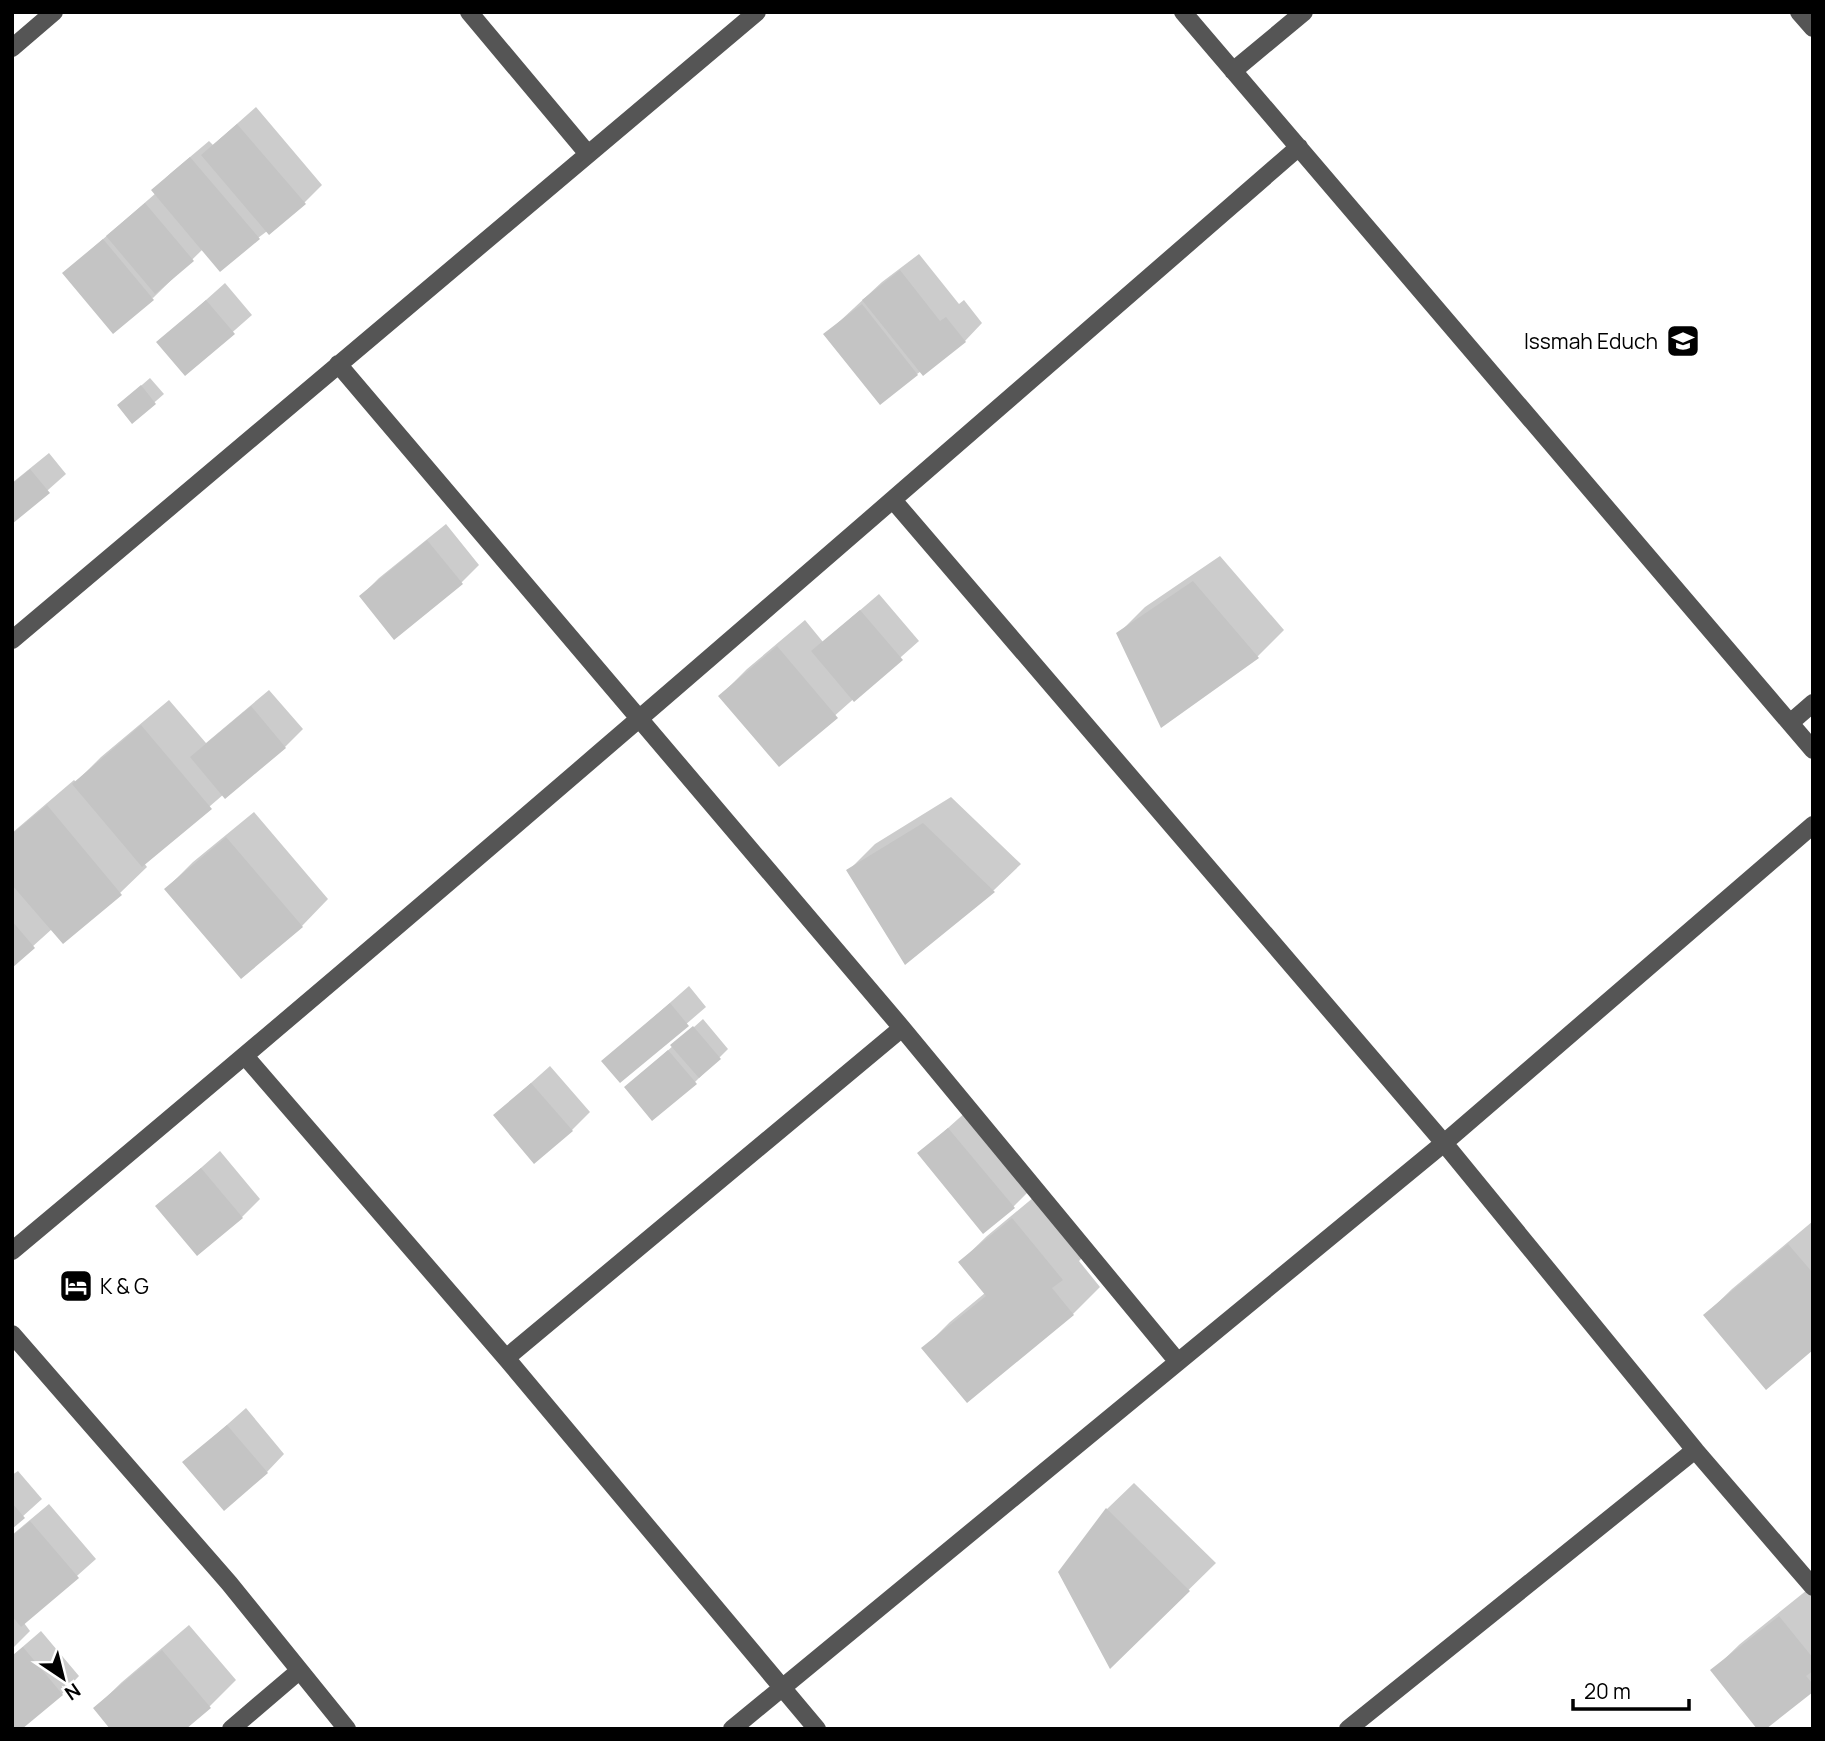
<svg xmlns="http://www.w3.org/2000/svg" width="1825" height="1741" viewBox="0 0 1825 1741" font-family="Manrope,sans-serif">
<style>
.shadow{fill:#0003}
.building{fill:#c4c4c4}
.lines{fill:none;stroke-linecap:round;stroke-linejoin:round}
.minor{stroke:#555;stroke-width:18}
.labels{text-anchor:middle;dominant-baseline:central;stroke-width:7;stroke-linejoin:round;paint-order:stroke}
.poi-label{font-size:21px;fill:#000;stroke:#fff;text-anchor:end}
</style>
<rect width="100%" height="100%" fill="#fff"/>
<path class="shadow" d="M256 107 322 185 304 203 258 238 203 249 153 298 64 273 156 193 153 190 171 173 209 141 213 145Z
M919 254 959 304 964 300 982 323 965 341 917 374 826 334 882 282Z
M225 283 252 315 185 374 159 342Z
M150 378 164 394 133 421 128 397Z
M49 453 66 474 12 522V483Z
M446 524 479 565 461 583 361 596 379 578Z
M1220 556 1284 630 1257 657 1118 634 1145 607Z
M879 594 919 641 779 765 720 696 747 669 805 620 823 642Z
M269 690 303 729 285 747 226 797 224 794 144 863 147 867 120 893 52 929 12 965V833L74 780 76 782 101 757 169 700 206 743Z
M951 797 1021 864 994 890 906 963 848 871 875 844Z
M254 812 328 899 302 926 166 889 193 862Z
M689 986 706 1007 620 1081 604 1061Z
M703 1019 728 1049 695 1082 627 1087Z
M550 1066 590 1112 572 1130 495 1115Z
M967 1111 1031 1189 1013 1207 920 1153Z
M220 1151 260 1199 242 1217 158 1206Z
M1040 1192 1088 1252 1079 1261 1100 1287 1073 1314 924 1348 950 1322 985 1293 960 1262 987 1236Z
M1813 1221V1348L1705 1315 1732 1289Z
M246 1408 284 1454 267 1472 185 1462Z
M18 1471 42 1499 12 1526V1475Z
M1134 1483 1216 1563 1111 1666 1107 1509Z
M49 1504 96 1559 24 1623 30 1631 12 1649V1535Z
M1807 1590 1813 1598V1689L1713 1670 1740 1644Z
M189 1625 236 1680 209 1707 95 1708 122 1682Z
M41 1631 79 1676 62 1694 12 1729V1656Z"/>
<path class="building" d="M237 124 306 204 269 235 201 155Z
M190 157 260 239 220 272 151 190Z
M145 203 194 261 155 294 106 236Z
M103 239 154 300 113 334 62 273Z
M900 270 940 321 946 317 966 342 923 376 862 300Z
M206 300 235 334 185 376 156 342Z
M862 304 918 375 880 405 823 334Z
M141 385 156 404 132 424 117 405Z
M30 469 50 493 12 524V484Z
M427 540 463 584 394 640 359 596Z
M1193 581 1259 658 1161 728 1116 633Z
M860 610 903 660 854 702 811 651Z
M777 646 838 718 779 767 718 696Z
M251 706 286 748 225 799 190 757Z
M141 725 212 809 142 867 72 784Z
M47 805 122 895 63 944 12 885V834Z
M923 823 995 892 905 965 846 870Z
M226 837 303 927 241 979 164 889Z
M12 921 35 948 12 968Z
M670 1003 689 1026 620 1083 601 1061Z
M693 1026 721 1059 699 1078 670 1045Z
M668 1050 697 1084 652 1121 624 1087Z
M531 1083 573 1131 534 1164 493 1115Z
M948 1128 1015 1208 983 1234 917 1153Z
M201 1168 243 1218 197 1256 155 1206Z
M1012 1218 1063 1280 1052 1288 1074 1315 967 1403 921 1348 986 1296 958 1262Z
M1788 1244 1813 1273V1350L1766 1390 1703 1315Z
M227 1425 268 1473 224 1511 182 1462Z
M12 1503 25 1518 12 1529Z
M1106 1508 1190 1591 1110 1669 1058 1572Z
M30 1521 79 1578 21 1627 12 1616V1536Z
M1779 1616 1813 1658V1671L1806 1676 1813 1684V1692L1766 1729H1757L1710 1670Z
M23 1647 63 1695 22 1729H12V1656Z
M162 1650 211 1708 186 1729H110L93 1708Z"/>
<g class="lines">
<path class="minor" d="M469 12 588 154
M1183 12 1813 750
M1799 12 1813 28
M12 48 54 12
M1233 71 1304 12
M338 364 902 1028 1178 1362
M893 500 1444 1143 1695 1450 1813 1587
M12 640 757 12
M1790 723 1813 703
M245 1056 506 1358 817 1729
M12 1251C446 889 872 518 1299 147
M12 1334 229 1583 347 1729
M506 1358 902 1028
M231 1729 299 1671
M732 1729 1444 1143 1813 825
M1348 1729 1695 1450"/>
</g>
<defs>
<symbol id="university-square" viewBox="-11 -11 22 22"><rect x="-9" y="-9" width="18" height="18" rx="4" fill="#000" stroke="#fff"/><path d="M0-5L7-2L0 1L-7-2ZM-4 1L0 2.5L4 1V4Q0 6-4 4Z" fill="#fff"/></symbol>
<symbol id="hotel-square" viewBox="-11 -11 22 22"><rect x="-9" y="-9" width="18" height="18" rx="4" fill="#000" stroke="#fff"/><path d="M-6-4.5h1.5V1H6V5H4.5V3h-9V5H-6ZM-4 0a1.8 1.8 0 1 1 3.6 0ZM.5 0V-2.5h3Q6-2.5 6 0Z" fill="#fff"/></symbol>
</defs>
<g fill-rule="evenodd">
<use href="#university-square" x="1664" y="322" width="38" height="38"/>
<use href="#hotel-square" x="57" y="1267" width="38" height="38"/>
</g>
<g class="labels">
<g class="poi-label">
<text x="1658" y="341">Issmah Educh</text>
<text x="100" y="1286" text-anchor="start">K &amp; G</text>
</g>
</g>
<rect width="1825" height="1741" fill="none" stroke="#000000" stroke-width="28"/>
<g transform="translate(63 1678) rotate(145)" stroke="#ffffff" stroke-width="5" paint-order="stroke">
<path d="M0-5L12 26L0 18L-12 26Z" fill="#000000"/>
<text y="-10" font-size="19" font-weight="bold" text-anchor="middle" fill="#000000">N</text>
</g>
<path d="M1573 1699v10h116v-10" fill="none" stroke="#000000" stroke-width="3.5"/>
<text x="1584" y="1699" font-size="21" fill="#000000" stroke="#ffffff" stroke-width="5" paint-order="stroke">20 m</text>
</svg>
